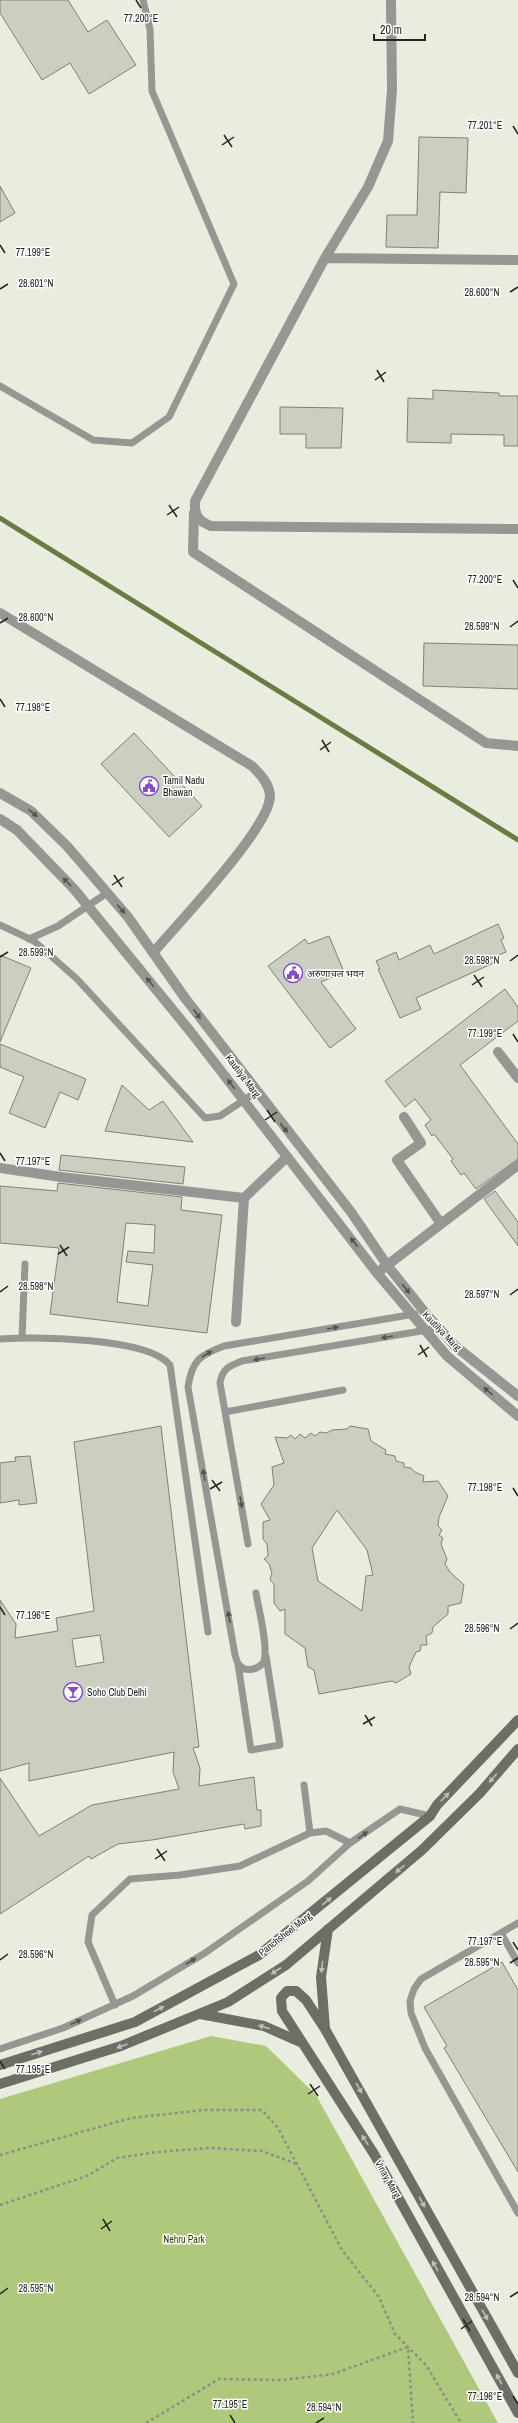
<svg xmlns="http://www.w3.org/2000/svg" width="518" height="2423" viewBox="0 0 518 2423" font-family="'Archivo Narrow','Noto Sans Devanagari',sans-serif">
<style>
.green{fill:#afc87b}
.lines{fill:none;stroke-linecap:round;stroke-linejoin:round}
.stream{stroke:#6a7c42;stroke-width:5}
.building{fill:#cbcfc2;stroke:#7e8276;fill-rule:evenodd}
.path{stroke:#8c8f86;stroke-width:2.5;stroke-dasharray:3 3;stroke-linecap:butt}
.service{stroke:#959792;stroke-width:7}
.minor{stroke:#959792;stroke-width:10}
.tertiary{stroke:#959792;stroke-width:10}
.secondary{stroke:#6d6f67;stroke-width:10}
.oneway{fill:#51534e}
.oneway2{fill:#bdbebb}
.ticks{fill:none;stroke:#232520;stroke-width:1.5}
.labels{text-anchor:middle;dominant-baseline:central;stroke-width:3;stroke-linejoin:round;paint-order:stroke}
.poi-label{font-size:10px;fill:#232520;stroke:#fff;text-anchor:start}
.street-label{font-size:10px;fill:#232520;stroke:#fff}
.park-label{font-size:10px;fill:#324102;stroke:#fff}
.ticks-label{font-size:10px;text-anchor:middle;fill:#232520;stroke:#fff;stroke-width:3;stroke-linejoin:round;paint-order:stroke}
</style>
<rect width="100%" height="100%" fill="#e8ede0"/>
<path class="green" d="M211 2036 266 2046 316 2095 498 2423H0V2099Z"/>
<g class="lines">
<path class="stream" d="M0 518 518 840"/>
</g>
<path class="building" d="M0 0H68L88 32 107 20 136 65 89 94 70 63 42 80 0 13Z
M419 137 468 138 466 193 440 192 438 248 386 247 387 215H417Z
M0 186 15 213 0 222Z
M433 390 499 393V396H518V446H504V435L451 434V443L407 442 408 398 433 399Z
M280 407 343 408 341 448H306V434H280Z
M424 643 518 645V689L423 686Z
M134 733 202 806 169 837 101 764Z
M498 924 504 938 501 940 506 952 494 957 496 962 416 998 421 1009 400 1018 378 969H380L376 961 396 952 399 960 430 945 434 954Z
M329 936 344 972 321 982 356 1029 330 1048 268 966 305 939 308 944Z
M0 955 31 968 0 1042Z
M505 989 518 1007V1021L460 1065 518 1144V1159L476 1189 464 1173 461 1175 451 1161 453 1159 434 1134 432 1136 425 1125 431 1120 415 1099 405 1107 385 1081Z
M0 1044 86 1079 78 1100 60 1092 45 1128 9 1113 24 1077 0 1067Z
M122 1085 149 1110 163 1101 193 1142 105 1131Z
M61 1155 185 1167 183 1184 59 1170Z
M58 1183 182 1197 181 1210 222 1215 207 1333 50 1314 59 1248 0 1243V1186L57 1191ZM126 1223 155 1225 154 1253 128 1251 126 1262 153 1265 148 1306 117 1302Z
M495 1191 518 1222V1246L484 1199Z
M161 1426 199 1747 193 1748 200 1768 199 1786 254 1777 257 1810H261V1826L245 1829 244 1824 152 1840 118 1844 91 1859 89 1856 0 1914V1778L39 1836 92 1805 179 1789 173 1772 174 1752 29 1781V1763L0 1771V1600L16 1624 15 1638 58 1631 56 1618 94 1611 74 1442ZM100 1635 104 1662 76 1667 72 1639Z
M350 1426 368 1429 371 1441 386 1450 385 1454 395 1456 396 1461 404 1463V1467L411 1468 415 1472 424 1476 423 1482 438 1481 448 1496 439 1517 438 1526 442 1530 439 1535 443 1538 441 1544 447 1559 445 1564 450 1572 464 1585 461 1603 448 1606V1614L433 1627 432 1633 426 1636 427 1645H421L420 1651 416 1652 409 1667 411 1674 396 1683 392 1681 319 1694 314 1670 308 1667 305 1648 285 1634V1609L280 1611 274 1603V1584L270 1580 272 1573 269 1564 264 1559 268 1556 267 1544 263 1539V1522L270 1520 261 1504 274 1485 272 1467 284 1463 275 1437 287 1438 291 1435 295 1439 300 1434 305 1438 311 1433 315 1436 320 1432 327 1433 332 1430 347 1429ZM337 1510 367 1550 373 1575 366 1576 362 1611 318 1581 312 1548Z
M30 1456 37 1503 19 1505V1500L0 1503V1463L16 1461 15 1457Z
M502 1962 518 1990V2172L444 2048 447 2046 424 2007Z"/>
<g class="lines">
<path class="path" d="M0 2155 131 2118 204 2110H262L278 2128 342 2250 379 2297 395 2334 426 2365 461 2423
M0 2205 87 2176 117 2158 157 2152 210 2148 262 2151 297 2164
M146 2423 219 2379 282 2380 333 2374 408 2347 413 2423"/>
<path class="service" d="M0 386 93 440 132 443 169 417 234 284 152 91 150 29 143 0
M0 925 34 941 77 979 205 1118 220 1116 256 1092
M29 939 58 926 107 893
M22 1338 25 1264
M0 1339C37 1337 147 1337 170 1365L208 1632
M225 1412 343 1390
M248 1544 220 1383C222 1369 229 1366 242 1361L439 1328
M256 1593C258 1607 270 1651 263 1663 258 1669 250 1670 244 1669L238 1664 235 1655 188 1387C192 1360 200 1355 224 1346L415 1314
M238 1664 251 1750 280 1745 266 1656
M304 1785 310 1833
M518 1923 421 1979 414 1989 410 2001 411 2013 425 2048 518 2213
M501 1933 518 1963
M115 2005 88 1942 92 1915 130 1879 180 1875 240 1866 310 1833 326 1831 350 1843
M0 2049 63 2028 133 1996 205 1953 308 1881 350 1843 400 1809 430 1816"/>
<path class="minor" d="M391 0 392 90 388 141 368 187 325 258 195 501C194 515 198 521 211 526L518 529
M325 258 518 260
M194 513 193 552 486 743 518 746
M0 613 252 766C260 774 270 784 270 797 268 830 178 923 153 953
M498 1052 518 1078
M404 1117 421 1143 397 1160 441 1224
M0 1168 61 1177 244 1198 287 1157
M377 1273 518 1165
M236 1322 244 1198"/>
<path class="tertiary" d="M0 793 31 811 67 846 128 917 185 998 351 1212 387 1265 427 1315 455 1346 518 1396
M0 819 17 830 74 889 190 1031 377 1273 447 1356 518 1416"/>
<path class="secondary" d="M328 1929 321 1977 325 2029 518 2373
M200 2014 264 2026 300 2042
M325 2029 306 2000 296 1991H287L281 1998 282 2011 374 2154 518 2413
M0 2065 135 2022 259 1955 430 1816 437 1805 518 1720
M0 2084 121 2046 228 2002 286 1965 422 1850 480 1793 518 1749"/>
</g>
<defs><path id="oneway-solid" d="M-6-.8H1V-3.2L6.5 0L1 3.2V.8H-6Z"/></defs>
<g class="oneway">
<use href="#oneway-solid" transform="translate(33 813) rotate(41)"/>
<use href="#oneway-solid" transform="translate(67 882) rotate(-134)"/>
<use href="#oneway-solid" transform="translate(121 909) rotate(49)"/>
<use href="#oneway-solid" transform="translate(150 982) rotate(-129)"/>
<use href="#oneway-solid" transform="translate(197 1014) rotate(53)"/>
<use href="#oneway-solid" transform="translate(231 1084) rotate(-127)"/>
<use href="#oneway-solid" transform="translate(284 1128) rotate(51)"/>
<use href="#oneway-solid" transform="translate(354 1242) rotate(-128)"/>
<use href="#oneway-solid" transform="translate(406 1289) rotate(52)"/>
<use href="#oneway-solid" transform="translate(333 1328) rotate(-10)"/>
<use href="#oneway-solid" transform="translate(387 1337) rotate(170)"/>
<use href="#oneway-solid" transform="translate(207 1354) rotate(-30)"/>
<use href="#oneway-solid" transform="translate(259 1359) rotate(170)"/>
<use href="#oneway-solid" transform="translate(488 1391) rotate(-140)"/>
<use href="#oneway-solid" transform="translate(204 1475) rotate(-100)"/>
<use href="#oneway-solid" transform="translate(241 1502) rotate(80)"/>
<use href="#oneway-solid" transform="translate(229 1617) rotate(-100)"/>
<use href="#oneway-solid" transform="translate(363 1835) rotate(-34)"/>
<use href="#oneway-solid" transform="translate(191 1961) rotate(-31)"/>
<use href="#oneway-solid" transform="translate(76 2022) rotate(-25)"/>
</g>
<g class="oneway2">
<use href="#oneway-solid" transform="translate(493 1778) rotate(131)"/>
<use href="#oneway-solid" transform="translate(445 1797) rotate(-46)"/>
<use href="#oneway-solid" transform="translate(400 1869) rotate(140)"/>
<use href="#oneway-solid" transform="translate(327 1901) rotate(-39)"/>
<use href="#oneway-solid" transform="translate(322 1967) rotate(96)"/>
<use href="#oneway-solid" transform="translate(276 1971) rotate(147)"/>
<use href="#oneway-solid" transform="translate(159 2009) rotate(-28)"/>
<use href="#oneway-solid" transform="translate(264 2027) rotate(-163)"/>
<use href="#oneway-solid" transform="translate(122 2046) rotate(160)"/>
<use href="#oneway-solid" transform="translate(37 2053) rotate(-18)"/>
<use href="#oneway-solid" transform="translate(359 2088) rotate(60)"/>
<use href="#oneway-solid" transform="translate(365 2140) rotate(-123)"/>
<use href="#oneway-solid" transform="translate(422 2202) rotate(61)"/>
<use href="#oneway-solid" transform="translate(435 2266) rotate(-119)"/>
<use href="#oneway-solid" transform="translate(485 2315) rotate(61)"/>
<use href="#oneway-solid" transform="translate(499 2379) rotate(-119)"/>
</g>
<path class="ticks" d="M136 0 141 8M513 126 518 134M224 135 232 147M222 145 234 137M0 245 5 253M0 289 8 284M510 292 518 287M377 370 384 382M375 380 386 372M169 505 177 517M167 515 179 507M513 580 518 588M0 623 8 618M510 627 518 621M0 699 5 707M322 740 329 752M320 750 331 742M114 875 122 887M112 885 124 877M0 957 8 952M510 961 518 955M474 975 482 987M472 985 484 977M513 1034 518 1042M267 1110 275 1122M265 1120 277 1112M0 1153 5 1161M60 1245 67 1256M58 1254 69 1247M0 1292 8 1286M510 1295 518 1289M420 1345 427 1357M418 1355 429 1347M212 1480 220 1491M513 1488 518 1496M210 1489 222 1482M0 1607 5 1615M510 1629 518 1623M365 1715 372 1726M363 1724 375 1717M157 1849 165 1861M155 1859 167 1851M513 1942 518 1950M0 1960 8 1954M510 1963 518 1958M0 2061 5 2069M310 2084 318 2096M308 2094 320 2086M103 2219 110 2231M101 2229 112 2221M0 2294 8 2288M510 2297 518 2292M463 2319 470 2331M461 2329 472 2321M513 2396 518 2404M230 2415 235 2423M316 2423 324 2418"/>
<defs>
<symbol id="civic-ring" viewBox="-11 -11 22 22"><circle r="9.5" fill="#fff" stroke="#874dc4" stroke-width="1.5"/><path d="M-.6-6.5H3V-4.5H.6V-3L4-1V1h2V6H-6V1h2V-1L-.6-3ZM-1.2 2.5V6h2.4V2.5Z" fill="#874dc4"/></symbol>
<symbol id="bar-ring" viewBox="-11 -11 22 22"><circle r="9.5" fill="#fff" stroke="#874dc4" stroke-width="1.5"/><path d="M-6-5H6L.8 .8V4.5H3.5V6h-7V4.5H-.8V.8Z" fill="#874dc4"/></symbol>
</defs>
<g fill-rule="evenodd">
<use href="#civic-ring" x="138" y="775" width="22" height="22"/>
<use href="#civic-ring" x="282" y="962" width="22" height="22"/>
<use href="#bar-ring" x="62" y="1681" width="22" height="22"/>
</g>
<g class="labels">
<g class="poi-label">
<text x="163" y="780">Tamil Nadu<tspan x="163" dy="12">Bhawan</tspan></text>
<text x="307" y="973">अरुणाचल भवन</text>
<text x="87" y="1692">Soho Club Delhi</text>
</g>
<g class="street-label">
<text transform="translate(243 1076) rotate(53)">Kautilya Marg</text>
<text transform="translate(442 1331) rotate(46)">Kautilya Marg</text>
<text transform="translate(285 1934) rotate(-38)">Panchsheel Marg</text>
<text transform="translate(388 2179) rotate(61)">Vinay Marg</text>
</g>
<g class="park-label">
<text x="184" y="2239">Nehru Park</text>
</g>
</g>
<g class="ticks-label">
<text x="141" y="22">77.200°E</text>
<text x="485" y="129">77.201°E</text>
<text x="33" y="256">77.199°E</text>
<text x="36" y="287">28.601°N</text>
<text x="482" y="296">28.600°N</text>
<text x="485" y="583">77.200°E</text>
<text x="36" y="621">28.600°N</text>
<text x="482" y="630">28.599°N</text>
<text x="33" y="711">77.198°E</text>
<text x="36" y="956">28.599°N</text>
<text x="482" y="964">28.598°N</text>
<text x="485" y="1037">77.199°E</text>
<text x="33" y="1165">77.197°E</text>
<text x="36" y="1290">28.598°N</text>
<text x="482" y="1298">28.597°N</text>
<text x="485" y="1491">77.198°E</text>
<text x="33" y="1619">77.196°E</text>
<text x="482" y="1632">28.596°N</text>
<text x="485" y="1945">77.197°E</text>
<text x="36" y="1958">28.596°N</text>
<text x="482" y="1966">28.595°N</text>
<text x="33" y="2073">77.195°E</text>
<text x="36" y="2292">28.595°N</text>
<text x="482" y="2301">28.594°N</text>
<text x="485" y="2400">77.196°E</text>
<text x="230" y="2408">77.195°E</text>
<text x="324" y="2411">28.594°N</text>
</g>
<path d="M374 34v6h51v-6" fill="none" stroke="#232520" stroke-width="2"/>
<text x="380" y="34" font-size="12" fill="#232520" stroke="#ffffff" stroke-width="3" paint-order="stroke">20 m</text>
</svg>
